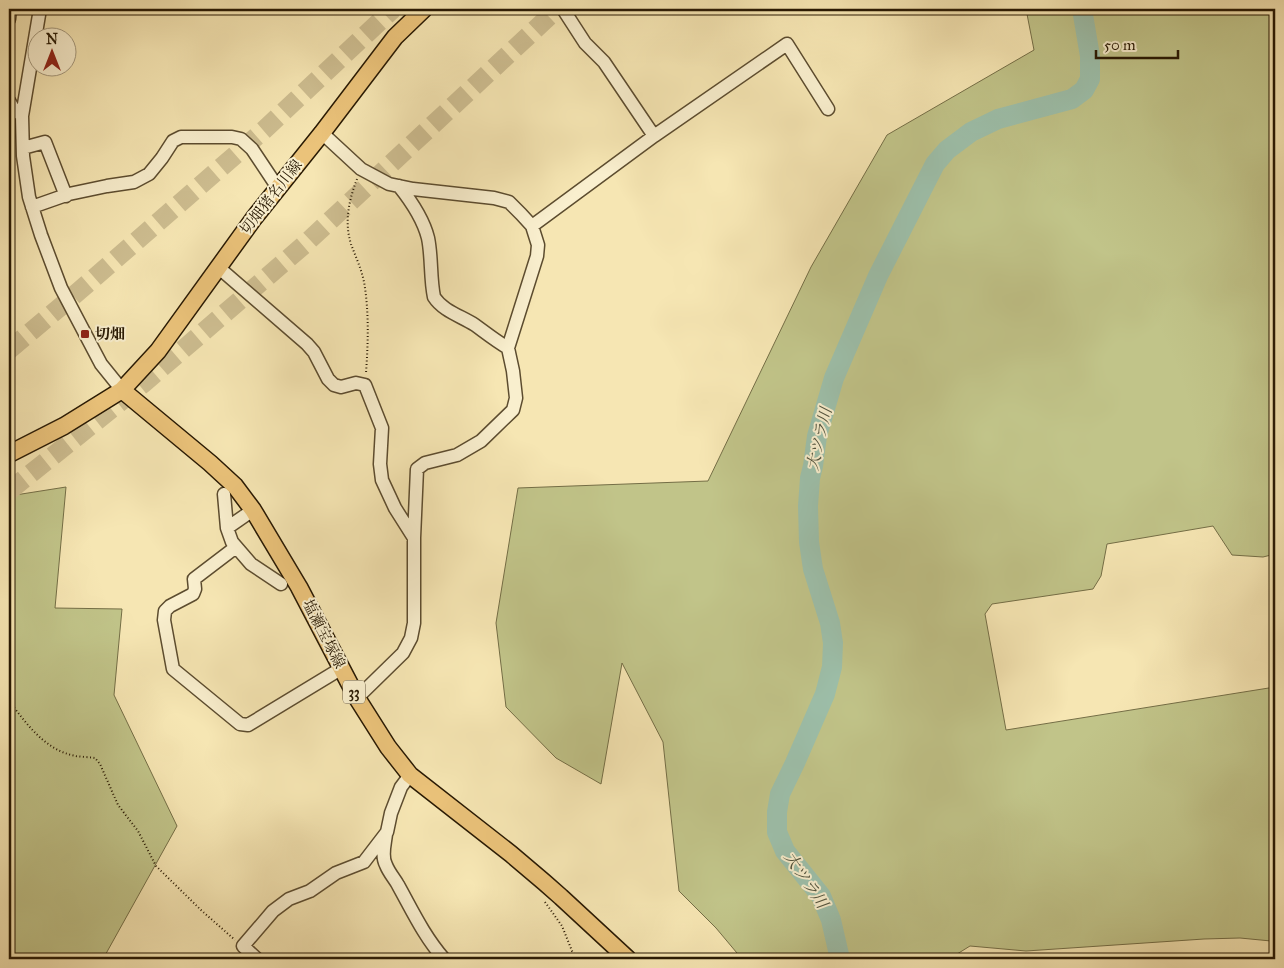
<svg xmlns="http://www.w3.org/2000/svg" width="1284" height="968" viewBox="0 0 1284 968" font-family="'IM FELL Great Primer','Noto Serif JP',serif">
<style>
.green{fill:#c1c489;stroke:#746e46}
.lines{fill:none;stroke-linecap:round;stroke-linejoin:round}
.river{stroke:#9dc0ab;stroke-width:20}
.highway-tunnel{stroke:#cdbd90;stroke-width:19;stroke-dasharray:19 9;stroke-linecap:butt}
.minor-casing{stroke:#5c4c2f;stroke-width:15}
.major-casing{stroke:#281903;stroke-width:19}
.path{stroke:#281903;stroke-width:2;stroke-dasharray:1 2.5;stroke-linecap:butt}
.minor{stroke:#f9efce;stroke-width:12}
.major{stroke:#ebc37a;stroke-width:16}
.poi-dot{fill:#8f2418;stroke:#f9efce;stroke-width:2}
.labels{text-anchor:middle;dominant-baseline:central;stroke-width:4;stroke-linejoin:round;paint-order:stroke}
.shield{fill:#f9efce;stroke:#675940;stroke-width:1}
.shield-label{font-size:14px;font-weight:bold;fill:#281903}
.street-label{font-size:15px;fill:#281903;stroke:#f9efce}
.poi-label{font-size:15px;font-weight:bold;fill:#281903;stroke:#f9efce;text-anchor:start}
.water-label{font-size:16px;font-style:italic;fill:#51533e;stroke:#f9efce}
</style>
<rect width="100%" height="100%" fill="#f6e6b3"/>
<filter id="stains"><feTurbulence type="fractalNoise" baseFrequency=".004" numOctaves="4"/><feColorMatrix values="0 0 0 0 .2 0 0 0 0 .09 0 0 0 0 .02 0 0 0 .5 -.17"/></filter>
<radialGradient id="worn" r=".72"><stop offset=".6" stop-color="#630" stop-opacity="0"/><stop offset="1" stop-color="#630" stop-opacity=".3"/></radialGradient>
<path class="green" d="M1026 9H1275V554L1263 557 1232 555 1213 526 1107 544 1101 576 1093 589 992 604 985 614 1006 730 1275 687V940L1271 941 1240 938 1204 939 1026 951 970 946 949 959H742L716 928 679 891 663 742 622 663 601 784 556 758 506 707 496 623 518 488 708 481 811 267 887 135 1034 50Z
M66 487 55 608 122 609 114 695 177 826 103 959H9V496Z"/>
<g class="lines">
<path class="river" d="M840 959 831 920 821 896 785 851 777 832V812L780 794 795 763 825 694 832 667 833 643 830 623 813 569 809 542 808 506 810 478 813 466 817 436 834 378 878 276 935 164 947 150 971 132 998 119 1072 99 1084 90 1090 79V56L1082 9"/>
<path class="highway-tunnel" d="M9 350 79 291 264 130 393 9
M9 491 144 383 304 245 557 9"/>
<defs>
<path id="minor" d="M40 9 22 116 23 156 29 197 41 235 61 288 101 364 122 390
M563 9 585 43 604 62 654 136
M9 19 10 9
M9 101 13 108 22 116
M322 133 361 169 389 184 413 189 494 198 509 202 521 214 532 226 538 245 537 256 508 348 513 371 516 398 513 410 481 441 457 455 425 463 417 469 414 538V623L411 638 403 653 357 698
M23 148 45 142 66 196
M399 186C411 201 423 218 428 238 432 257 430 278 434 297 443 311 461 316 475 325 486 333 496 341 508 348
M32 207 69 194 107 186 134 182 149 174 162 158 173 141 181 137H232L241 139 252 149 278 188
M532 226 654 136 787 44 828 109
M218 267 307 344 314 352 328 379 334 385 341 387 356 383 365 385 382 428 380 464 382 480 395 508 414 538
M224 494 227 528 232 542 251 564 281 584
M227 528 253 510
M236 547 194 579 195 589 193 594 170 606 165 611 164 620 173 669 240 724 248 725 342 668
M386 834C385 844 381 856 386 865 389 873 395 879 398 885 413 912 424 936 444 959
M257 959 243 946 273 911 289 899 310 891 336 873 364 862 387 832 391 813 401 787 410 775"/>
<path id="major" d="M122 390 210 463 235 486 253 510 299 587 357 698 388 747 410 775 511 854 544 882 561 897 628 959
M9 454 64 426 122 390 158 351 254 218 322 133 395 37 424 9"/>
</defs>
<use href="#minor" class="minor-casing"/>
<use href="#major" class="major-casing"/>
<path class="path" d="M357 179C349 200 344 222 351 244 356 258 363 272 365 288 369 316 368 345 366 373
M9 703 12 705C29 727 47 751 76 756 82 757 89 757 95 758L100 764 118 805 138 831 156 866 202 911 235 940
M545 902 562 926 572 951 579 959"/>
<use href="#minor" class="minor"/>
<use href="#major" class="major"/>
</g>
<rect class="poi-dot" x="80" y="329" width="10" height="10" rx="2.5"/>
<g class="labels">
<rect class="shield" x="343" y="680.5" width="22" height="23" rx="4"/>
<g class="shield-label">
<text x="354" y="692">33</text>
</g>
<g class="street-label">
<text transform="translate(271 197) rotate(-52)">切畑猪名川線</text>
<text transform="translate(324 634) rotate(63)">塩瀬宝塚線</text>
</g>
<g class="poi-label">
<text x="95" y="334">切畑</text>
</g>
<g class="water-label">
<text transform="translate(819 439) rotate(-77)">大ツラ川</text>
<text transform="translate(806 880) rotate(56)">大ツラ川</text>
</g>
</g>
<rect width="1284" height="968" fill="none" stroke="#f6e6b3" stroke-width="30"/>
<rect x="10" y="10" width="1264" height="948" fill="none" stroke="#281903" stroke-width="2.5"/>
<rect x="15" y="15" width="1254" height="938" fill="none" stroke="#281903"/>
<g transform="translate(52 52)"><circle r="24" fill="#f9efce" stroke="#a5997d"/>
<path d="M0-4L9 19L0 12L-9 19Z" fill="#8f2418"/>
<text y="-8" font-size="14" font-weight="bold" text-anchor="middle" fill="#281903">N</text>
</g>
<path d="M1096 50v8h82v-8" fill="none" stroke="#281903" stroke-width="2.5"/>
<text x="1104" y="50" font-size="15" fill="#281903" stroke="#f9efce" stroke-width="4" paint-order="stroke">50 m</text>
<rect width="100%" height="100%" filter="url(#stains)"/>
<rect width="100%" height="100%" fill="url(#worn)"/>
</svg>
